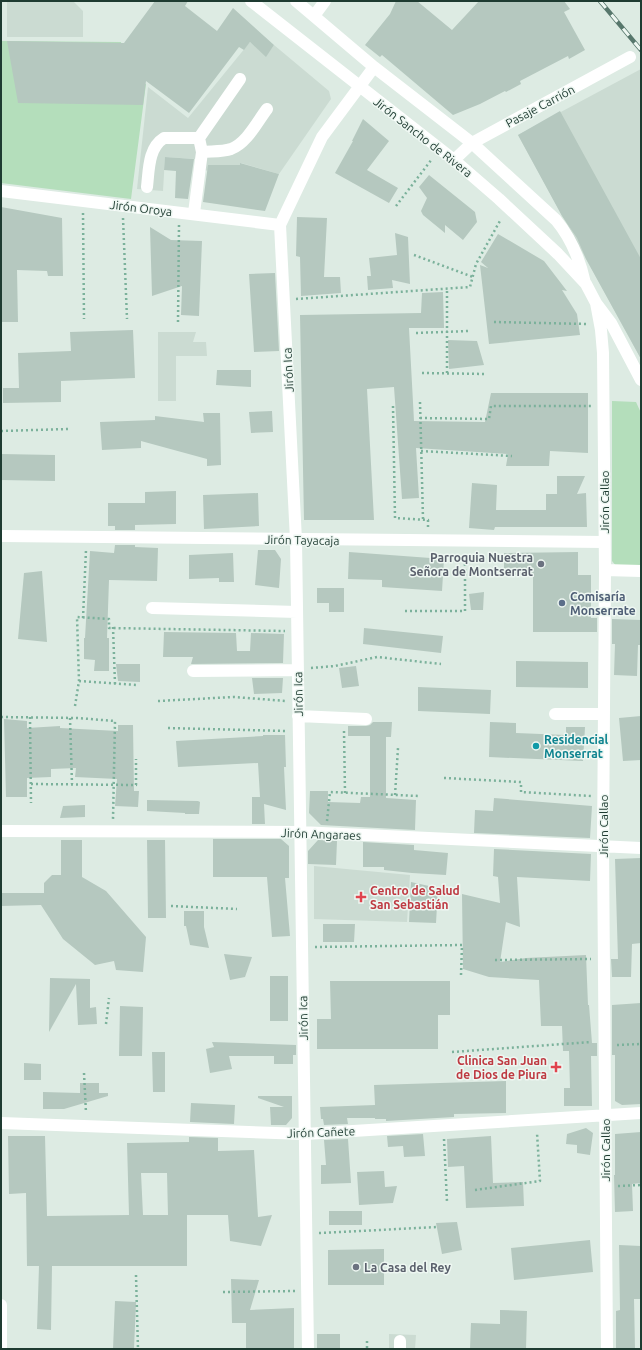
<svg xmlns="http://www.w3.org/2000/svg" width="642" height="1350" viewBox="0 0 642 1350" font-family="Ubuntu,sans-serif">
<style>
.built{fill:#cbdbd2}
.green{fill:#b4debb}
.building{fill:#b5c8bf;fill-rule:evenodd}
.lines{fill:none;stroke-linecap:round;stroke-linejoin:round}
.path{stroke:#7bb19b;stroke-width:2.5;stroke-dasharray:2 3;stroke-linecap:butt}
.minor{stroke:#fff;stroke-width:12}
.rail-casing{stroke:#57776c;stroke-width:4.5}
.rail{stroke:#eef7f2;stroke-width:3;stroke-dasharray:9;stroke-linecap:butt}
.worship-dot{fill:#6b7280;stroke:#eef7f2;stroke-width:1.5}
.service-dot{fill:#5c6f8a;stroke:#eef7f2;stroke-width:1.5}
.culture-dot{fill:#0f9aa8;stroke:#eef7f2;stroke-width:1.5}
.health-dot{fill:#e0444e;stroke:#eef7f2;stroke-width:1.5}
.labels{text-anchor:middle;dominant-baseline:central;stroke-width:3;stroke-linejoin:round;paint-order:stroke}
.street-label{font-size:12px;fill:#1e3b31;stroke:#eef7f2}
.worship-label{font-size:12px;font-weight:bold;fill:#5b616d;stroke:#eef7f2;text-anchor:end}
.service-label{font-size:12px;font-weight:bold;fill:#4e5e75;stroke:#eef7f2;text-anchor:start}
.culture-label{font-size:12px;font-weight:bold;fill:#0d838f;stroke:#eef7f2;text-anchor:start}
.health-label{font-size:12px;font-weight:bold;fill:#be3a42;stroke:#eef7f2;text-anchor:start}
</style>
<rect width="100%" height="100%" fill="#ddebe3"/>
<path class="built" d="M7 1H73L83 11V37H7Z
M250 42 266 56 274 45 329 91 331 99 279 174 241 163 239 172 196 170V159L165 157 163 191 137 189 148 87 188 118Z
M641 69V359L518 135Z
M158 332H196L193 342H206L207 356H176V401H158Z
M314 866 410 875 407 922 314 919Z
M389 1334 416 1335 415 1349H389Z"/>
<path class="green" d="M1 41 121 42 124 82 146 84 131 199 1 183Z
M612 401 636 402 641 413V567H617L612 561Z"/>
<path class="building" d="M155 1H188L185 6 217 31 233 8 274 45 266 57 250 42 244 50 239 47 189 113 146 81 143 105 18 103 7 41 124 43Z
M396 1H417L452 30 479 1H564L570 9 564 12 585 50 569 59 568 56 520 81 521 84 506 92 505 91 480 104 453 115 382 55 380 57 365 45 390 14Z
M560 111 641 259V359L586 259 577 238 562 216 518 135Z
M363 119 389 141 367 170 398 188 389 203 335 173 353 141H352Z
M165 157 194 159 188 199 175 198 176 171 164 170Z
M240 163 279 174 265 211 203 202 208 165H240Z
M429 175 475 212 477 222 463 240 445 225V233L423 215 421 211 427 198 419 187Z
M1 207 62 218 63 276H48L47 271 17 270 18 322H1Z
M297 217 327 218 324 277H340L341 293 301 296 300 257 296 256Z
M150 227 171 240 202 241 199 316 181 315 182 286 152 296Z
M395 233 408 237 410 284 392 280 393 288 368 290 367 276H371L369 258 397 255Z
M498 234 544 261 567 291 562 290 577 314 580 335 489 344 480 265 488 268 481 262Z
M275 273 279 351 254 352 249 274Z
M443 292 444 328H409L414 421 485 422 491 393H588V453L550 451 549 466H506L508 454 416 448 419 498 402 499 394 387 367 389 374 520H304L300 315 421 313 422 293Z
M133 330 135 378 61 381V402L3 403V388H19L18 353 71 351 70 332Z
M448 340 477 341 484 365 449 369Z
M217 370H251V387L216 385Z
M272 411 273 432 251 433 249 412Z
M203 413H220L221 465 207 466V459L141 441V448L102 450 100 422 155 420V416L204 422Z
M1 454 55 455V481L1 480Z
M557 476H585L577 494 586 493 587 527H495L494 530 469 528 472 483 497 485 496 510H546V494H557Z
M176 491V524L135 525V530H115V526H108V503H145V492Z
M258 493 259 526 204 529 203 495Z
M115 545H135V547L158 548 157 581 109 580 107 638H109V671H94L95 660 84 659V638H85L90 551 114 553Z
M258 550H275L281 559 279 588 255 585Z
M349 552 444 559 442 591 382 587V580L348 579Z
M578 552V575H591V618H597V632H533V575H504V553Z
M233 553 234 582H219V578L189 579V555Z
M42 571 47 642 18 639 24 573Z
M317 588H344V612H329V603H317Z
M484 592 483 610H471L469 594Z
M612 619 641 620 640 645H638L637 676 614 675 615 644H612Z
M364 628 443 636 441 653 363 644Z
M164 632 236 633 237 651H250L251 633 284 634 283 663 191 664 193 657H163Z
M516 661 588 662V688L516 687Z
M116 664H140V682L118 681Z
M356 666 359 686 342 688 339 668Z
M252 678H283L282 693 254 694Z
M418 687 491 690 490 714 418 711Z
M641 716V760L623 761 619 718Z
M4 719 27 721V728L60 726V728L118 731V725H133L134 791H139L138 807 115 806 117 779 75 777 76 768 51 769V777L27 778V797H6Z
M373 722H392L391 737H386V798L416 800 415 830 321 825 309 813 310 791H328V802L360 803 361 797H370V736H348V726H366L370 725Z
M490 722 516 723V733L566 735V727H585L583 761 489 757Z
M263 735H285L286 767H284L286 810 264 804 265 824H252V797H260L258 763 178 767 176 741 263 736Z
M494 798 592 806 590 838 474 833 475 810 493 811Z
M147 800 198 801 200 802 199 814H185V813L147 811Z
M85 805V817L60 818 63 806Z
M213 839H281L289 846V878H285L290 936 272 937 267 877H213Z
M61 840H82V877L106 891 146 937 143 972 116 970 114 961 95 965 63 939 41 905 1 906V893H44V883L52 875H61Z
M147 840H165L166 918H148Z
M318 840 337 841 336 865 308 864V851Z
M363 842 414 845V850L448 853 446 875 412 873 384 870V867H363Z
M494 849 591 854 590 881 517 877 520 927 506 922 500 962 526 958 586 955 588 1005H589L592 1043H597V1056H591L592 1106H564V1088H570L569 1051H563L562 1026H541L539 980 489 977 463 969 462 894 500 903 498 877 493 876Z
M641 858V943L632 944 631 977H612L611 959H618L615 859Z
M411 882 438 888 436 923 409 922Z
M184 911H204V927L209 948 190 945 186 926H184Z
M323 924H355L354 942H323Z
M224 954 252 957 245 977 230 980Z
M270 976H288V1021H270Z
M50 978 90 979V1008L96 1007 97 1024 78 1025 76 984 49 1032Z
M330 981H450V1015H438V1049H317V1019H331Z
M641 1003V1104L622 1105 615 1101V1055H612V1005Z
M120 1006 143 1007 142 1056H119Z
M212 1042 296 1045V1055H293V1064H274V1056H229L232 1069 210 1073 206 1049 214 1047Z
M152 1052H165V1092H153Z
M24 1063 41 1064V1080H24Z
M506 1081V1113L454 1114V1117L386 1121V1119H375V1118H347L348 1124 324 1125 323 1119H321L320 1107 375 1105 374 1085Z
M80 1083H99V1093H108V1096L64 1109H43V1092L80 1093Z
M258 1096H292V1118L286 1125H271L270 1107H284L258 1098Z
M191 1103 235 1105 234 1124 190 1122Z
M586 1128 593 1133 590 1155 577 1153V1145L566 1144 567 1134Z
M641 1132V1183L632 1184 633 1211 615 1212 614 1175H615V1134Z
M423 1134 425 1156 404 1157 403 1146 388 1147 387 1136Z
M8 1136H45L47 1216 129 1215 127 1143 189 1142V1137L218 1138V1151L254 1150 258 1217 272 1215 261 1246 230 1241 228 1215H187V1266H52L51 1330 37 1329 39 1266H27L26 1193 9 1194ZM141 1173H167L168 1215H143Z
M491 1136 493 1183 523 1182 524 1206 466 1208 464 1166 448 1167 447 1139Z
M348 1139 351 1183 321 1184V1165H326L324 1140Z
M384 1171 385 1187 397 1186 393 1203 359 1205 357 1172Z
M329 1211H362V1225H329Z
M457 1222 462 1250 442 1254 436 1223Z
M590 1240 593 1272 514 1280 511 1248Z
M619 1245 641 1246V1299H634L635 1349H616V1311L620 1310Z
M384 1249V1285H328V1250Z
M231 1279 259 1280 250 1310 294 1308V1349H246V1323H232Z
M115 1301 136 1302 134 1349H113Z
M500 1310 527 1311 526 1349H470L471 1323 500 1324Z
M317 1334H340V1349H317Z"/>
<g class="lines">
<path class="path" d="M396 206 432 159
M83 213 84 319
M123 218 127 319
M414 255 473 277
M296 299 470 287 476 264 501 219
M178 322 179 225
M494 322 587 324
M416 333 469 331
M422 373 487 374
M447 373V289
M420 402 423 519
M393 406 395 518 428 520V528
M420 418 489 419 491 406H591
M1 431 68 429
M421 451 512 456
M405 611H465V553
M83 618 86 550
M113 627 115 684
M311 668 335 666 377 657 441 664
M79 681 137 685
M158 701 234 697 286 701
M75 706 79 681 77 617 109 619V628L285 631
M1 717 77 718 115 721 113 819
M30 717 31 803
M70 718 72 784
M168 728 285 731
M344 731 345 793
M444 778 521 782V792L591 796
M31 784 136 785V759
M395 795 398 748
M327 821 330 792 419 796
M171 906 237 909
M315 947 462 945 461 975
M495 960 591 959
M106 1024 109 998
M617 1045 641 1044
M452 1052 591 1042
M84 1073 86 1113
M444 1139 447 1202
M618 1186 641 1185
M475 1190 540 1181 537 1133
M319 1233 438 1227
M136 1275 138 1349
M223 1292 295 1291
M367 1341V1349"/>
<path class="minor" d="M251 1 454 160 499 199 558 254 586 284 596 303 611 323 641 380
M296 1 374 67 472 143 556 220C571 238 580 260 585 283
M314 16 325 1
M202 152C211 151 222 152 231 149 247 143 257 122 267 109
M454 160 472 143 630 57
M147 187C149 170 148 148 164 138H199
M1 191 280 225
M194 213 202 152 199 138 240 79
M596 303 601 330 603 353 605 570 603 847 607 1349
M1 536 604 542
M605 570 641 571
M152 608 297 612
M193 671 298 670
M555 714H604
M298 716 366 719
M1 831 300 832 641 848
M1 1123 305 1134 641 1113
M1 1305V1349
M400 1341V1349
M308 1349 296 540 280 225 322 137 374 67"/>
<defs>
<path id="rail" d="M600 1 641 50"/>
</defs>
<use href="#rail" class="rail-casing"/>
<use href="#rail" class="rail"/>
</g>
<g class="worship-dot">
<circle cx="541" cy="564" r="4"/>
<circle cx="356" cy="1267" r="4"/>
</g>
<circle class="service-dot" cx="562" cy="603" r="4"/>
<circle class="culture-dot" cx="536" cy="746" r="4"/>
<g class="health-dot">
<path d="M359 891h4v4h4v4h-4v4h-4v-4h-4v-4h4z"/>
<path d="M554 1061h4v4h4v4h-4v4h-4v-4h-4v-4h4z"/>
</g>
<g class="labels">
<g class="street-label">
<text transform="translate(540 106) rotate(-28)">Pasaje Carrión</text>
<text transform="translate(423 137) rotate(38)">Jirón Sancho de Rivera</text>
<text transform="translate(141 208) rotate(7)">Jirón Oroya</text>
<text transform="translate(288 370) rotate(-93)">Jirón Ica</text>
<text transform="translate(604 502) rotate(-90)">Jirón Callao</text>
<text transform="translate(302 540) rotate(1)">Jirón Tayacaja</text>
<text transform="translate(298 694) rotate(-91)">Jirón Ica</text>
<text transform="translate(603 826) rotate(-90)">Jirón Callao</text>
<text transform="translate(321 834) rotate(2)">Jirón Angaraes</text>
<text transform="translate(303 1018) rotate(-91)">Jirón Ica</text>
<text transform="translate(321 1132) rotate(-2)">Jirón Cañete</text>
<text transform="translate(605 1150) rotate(-90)">Jirón Callao</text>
</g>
<g class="worship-label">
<text x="533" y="557">Parroquia Nuestra<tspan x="533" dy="14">Señora de Montserrat</tspan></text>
<text x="364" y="1267" text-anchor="start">La Casa del Rey</text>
</g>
<g class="service-label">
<text x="570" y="596">Comisaría<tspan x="570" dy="14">Monserrate</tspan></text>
</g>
<g class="culture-label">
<text x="544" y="739">Residencial<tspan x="544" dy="14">Monserrat</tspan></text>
</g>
<g class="health-label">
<text x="370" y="890">Centro de Salud<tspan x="370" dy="14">San Sebastián</tspan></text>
<text x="547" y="1060" text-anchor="end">Clinica San Juan<tspan x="547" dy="14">de Dios de Piura</tspan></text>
</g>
</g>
<rect width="642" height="1350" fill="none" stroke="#1e3b31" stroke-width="4"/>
</svg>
